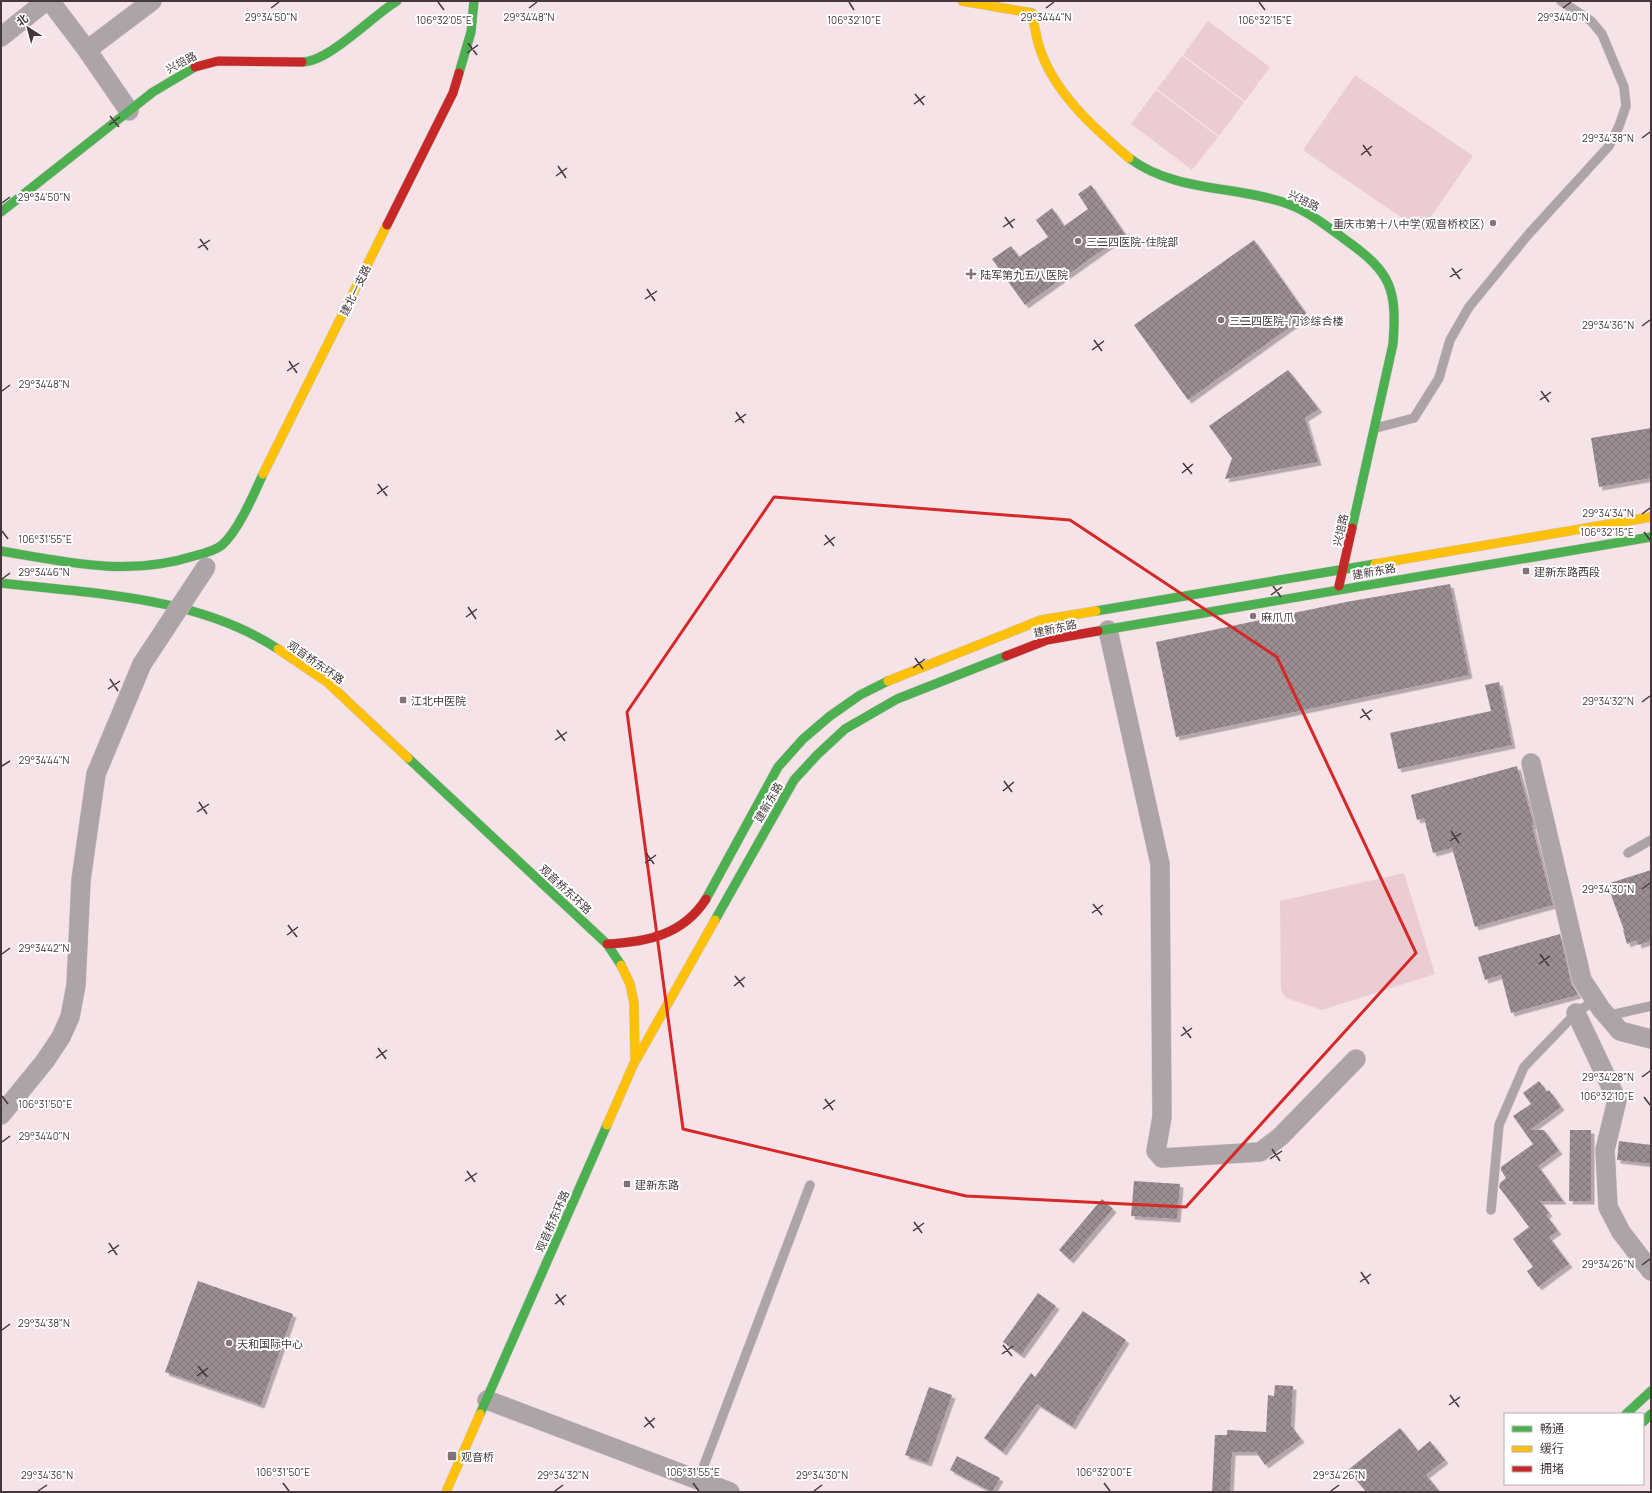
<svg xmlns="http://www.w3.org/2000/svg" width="1652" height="1493" viewBox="0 0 1652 1493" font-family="Manrope,'Noto Sans SC',sans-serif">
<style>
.garden{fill:#ecccd3}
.building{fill:url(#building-cross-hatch);filter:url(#shadow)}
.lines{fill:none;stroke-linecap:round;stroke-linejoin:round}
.lane-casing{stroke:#d0c2c5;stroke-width:10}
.street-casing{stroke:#d0c2c5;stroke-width:20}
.fast-casing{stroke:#d0c2c5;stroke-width:10}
.slow-casing{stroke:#d0c2c5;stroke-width:10}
.jam-casing{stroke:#d0c2c5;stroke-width:10}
.lane{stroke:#aca4a6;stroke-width:9}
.street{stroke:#aca4a6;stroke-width:19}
.fast{stroke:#4caf50;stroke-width:9}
.slow{stroke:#ffc107;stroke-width:9}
.jam{stroke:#c62828;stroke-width:9}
.street-bridge-casing{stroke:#d0c2c5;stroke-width:20;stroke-linecap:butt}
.street-bridge{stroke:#aca4a6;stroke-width:19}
.marked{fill:none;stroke:#d62828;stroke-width:3;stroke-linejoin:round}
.ticks{fill:none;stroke:#45373b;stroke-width:1.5}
.poi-dot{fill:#837377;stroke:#fff;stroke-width:1.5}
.labels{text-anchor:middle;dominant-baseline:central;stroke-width:4;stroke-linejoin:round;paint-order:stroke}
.street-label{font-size:11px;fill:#45373b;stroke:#fff}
.poi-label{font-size:11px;fill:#45373b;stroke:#fff;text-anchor:start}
.ticks-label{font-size:10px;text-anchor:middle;fill:#45373b;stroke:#fff;stroke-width:4;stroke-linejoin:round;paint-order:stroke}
</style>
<defs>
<pattern id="building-cross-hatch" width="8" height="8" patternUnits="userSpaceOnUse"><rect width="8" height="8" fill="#9b8e91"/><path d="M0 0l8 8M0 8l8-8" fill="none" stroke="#807578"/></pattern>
<filter id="shadow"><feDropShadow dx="3.5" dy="3.5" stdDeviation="0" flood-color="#0004"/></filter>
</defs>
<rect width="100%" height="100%" fill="#f5e3e7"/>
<path class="garden" d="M1208 21 1270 67 1245 101 1183 55Z
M1182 56 1244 102 1219 136 1157 89Z
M1355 75 1473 156 1421 231 1303 150Z
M1156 90 1218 137 1192 170 1131 124Z
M1404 873 1435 974 1322 1010 1286 998 1281 990 1280 901Z"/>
<path class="building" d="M1091 185 1125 234 1025 305 992 259 1011 246 1019 257 1048 237 1036 220 1052 208 1064 226 1088 209 1078 194Z
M1254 240 1307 315 1188 400 1134 325Z
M1288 370 1319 409 1305 418 1318 462 1225 479 1232 458 1209 426Z
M1651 428V478L1599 487 1591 438Z
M1450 584 1469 675 1176 737 1156 642 1346 602Z
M1499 682 1512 745 1398 769 1390 733 1491 711 1485 685Z
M1517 766 1534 825 1532 826 1553 905 1475 927 1452 848 1433 853 1424 818 1417 820 1411 795Z
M1651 870V941L1638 945 1637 940 1627 944 1623 930H1624L1607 884Z
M1560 934 1571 983 1578 995 1511 1013 1501 975 1485 980 1478 957Z
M1539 1081 1547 1092 1549 1090 1561 1107 1530 1130H1544L1559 1151 1538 1166 1563 1201H1540L1549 1213 1546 1215 1558 1231 1549 1237 1569 1264 1538 1287 1527 1271 1533 1267 1513 1239 1529 1227 1499 1187 1500 1183 1506 1178 1501 1170V1167L1533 1144 1513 1116 1531 1104 1523 1093Z
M1570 1130H1591V1201H1569Z
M1619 1141 1651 1145V1164L1617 1160Z
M1134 1181 1180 1184 1177 1219 1131 1216Z
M1102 1199 1113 1209 1070 1260 1059 1250Z
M198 1281 293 1314 261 1405 165 1372Z
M1038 1293 1056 1306 1021 1355 1003 1342Z
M1083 1311 1126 1340 1072 1426 1037 1404 1003 1452 984 1438 1031 1373 1035 1377Z
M1275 1385 1293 1386 1291 1426 1301 1439 1265 1465 1256 1452H1232L1230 1492H1212L1215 1435H1227V1430L1266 1432 1268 1395 1274 1396Z
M929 1387 952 1395 928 1463 905 1455Z
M1400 1428 1418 1451 1430 1441 1445 1460 1426 1475 1440 1492H1366L1348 1470Z
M957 1456 1000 1478 992 1492 950 1470Z"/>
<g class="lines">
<defs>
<path id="lane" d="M1376 428 1414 418 1439 378 1450 340 1469 307 1527 236 1609 146 1619 126 1626 106 1624 87 1602 34 1591 21 1561 1
M1628 853 1651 840
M1607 1016 1651 1006
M1491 1210 1499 1125 1524 1067 1576 1013 1595 1000
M698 1481 810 1185"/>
<path id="street" d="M50 1 87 50 129 111
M1 37 46 1
M87 50 152 1
M1108 630 1160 864 1162 1117 1156 1151 1162 1158 1260 1152 1280 1137 1356 1059
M1531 763 1582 980 1601 1009 1620 1031 1651 1039
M1576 1013 1617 1100 1605 1150 1608 1207 1621 1232 1651 1271
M1 1115 45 1061 61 1037 70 1017 76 985 81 880 96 774 142 664
M487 1400 730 1492"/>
<path id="fast" d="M302 62C329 62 372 16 397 1
M459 73 471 32 474 1
M1129 158C1176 193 1236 185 1288 204 1310 212 1329 228 1347 241 1392 273 1397 290 1393 344L1352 528
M1 212 153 92 195 67
M1 551C66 562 129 577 194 556 202 554 215 551 222 545 238 531 254 494 263 474
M1 583C94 594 197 596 278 649
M1096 611 1375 564
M1098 631 1651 537
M408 758 607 944 621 965
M706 899 778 767 803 739 830 716 860 695 888 681
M715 920 794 780 817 755 845 729 897 699 1006 656
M480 1414 607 1125
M1626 1414 1651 1391
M1643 1422 1651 1414"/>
<path id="slow" d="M962 1 1032 13C1034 24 1036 36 1039 46 1053 92 1094 128 1129 158
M263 474 387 225
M1375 564 1651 517
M278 649 327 682 408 758
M888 681 1041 620 1096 611
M636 1060 715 920
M607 1125 635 1061 634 1003 630 984 621 965
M446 1492 480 1414"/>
<path id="jam" d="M195 67 218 61 302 62
M387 225 453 93 459 73
M1339 586 1352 528
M1006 656 1047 640 1098 631
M607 944C647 942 683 935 706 899"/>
</defs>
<use href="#lane" class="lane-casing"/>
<use href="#street" class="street-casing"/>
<use href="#fast" class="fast-casing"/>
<use href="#slow" class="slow-casing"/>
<use href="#jam" class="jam-casing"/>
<use href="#lane" class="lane"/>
<use href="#street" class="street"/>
<use href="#fast" class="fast"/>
<use href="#slow" class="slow"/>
<use href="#jam" class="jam"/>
<defs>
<path id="street-bridge" d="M142 664 206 567"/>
</defs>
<use href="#street-bridge" class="street-bridge-casing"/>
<use href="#street-bridge" class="street-bridge"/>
</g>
<path class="marked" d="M774 497 1070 520 1277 657 1416 953 1186 1207 966 1196 683 1129 627 712Z"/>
<path class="ticks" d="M438 2 444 10M849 2 854 10M1259 2 1265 10M271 8 279 2M529 8 537 2M1046 8 1054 2M1563 8 1571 2M468 43 477 55M467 53 478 45M915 94 924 105M914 104 925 96M110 116 119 127M109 125 120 117M1642 138 1650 132M1363 145 1371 156M1361 155 1372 146M558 166 566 178M556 176 567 168M2 203 10 197M1005 217 1013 228M1003 227 1015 219M200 239 208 250M198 248 210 240M1452 268 1460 279M1450 277 1462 269M647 289 655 301M645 299 657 291M1642 326 1650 320M1094 340 1102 351M1092 350 1104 341M289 361 297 373M287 371 299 363M2 391 10 385M1541 391 1549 402M1540 400 1551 392M736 412 744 423M735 422 746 414M1183 463 1192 474M1182 473 1193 464M378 484 387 496M377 494 388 486M1642 514 1650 508M2 531 8 539M1644 532 1650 540M825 535 834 546M824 545 835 537M2 579 10 573M1273 586 1281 597M1271 595 1282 587M468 607 476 619M466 617 477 609M915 658 923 669M913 668 925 659M110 679 118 691M108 689 120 681M1642 702 1650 696M1362 709 1370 720M1360 718 1372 710M557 730 565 741M555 740 567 732M2 766 10 761M1004 781 1012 792M1003 791 1014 782M199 802 207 814M197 812 209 804M1451 831 1459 843M1450 841 1461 833M646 853 654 864M645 863 656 855M1642 889 1650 883M1093 904 1102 915M1092 913 1103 905M288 925 297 937M287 935 298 927M2 954 10 948M1540 954 1549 966M1539 964 1550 956M735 976 744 987M734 986 745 977M1183 1027 1191 1038M1181 1036 1192 1028M378 1048 386 1059M376 1058 387 1050M1642 1077 1650 1071M2 1096 8 1104M1644 1097 1650 1105M825 1099 833 1110M823 1109 835 1100M2 1142 10 1136M1272 1149 1280 1161M1270 1159 1282 1151M467 1171 475 1182M465 1181 477 1173M914 1222 922 1233M913 1231 924 1223M109 1243 117 1255M108 1253 119 1245M1642 1265 1650 1259M1361 1272 1369 1284M1360 1282 1371 1274M556 1294 564 1305M555 1304 566 1295M2 1330 10 1324M1003 1345 1012 1356M1002 1354 1013 1346M198 1366 207 1377M197 1376 208 1368M1450 1395 1459 1407M1449 1405 1460 1397M645 1417 654 1428M644 1427 655 1418M283 1483 289 1491M693 1483 699 1491M1104 1483 1110 1491M38 1491 47 1485M555 1491 563 1485M814 1491 822 1485M1331 1491 1339 1485"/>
<g class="poi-dot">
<circle cx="1493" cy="223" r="4"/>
<circle cx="1078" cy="241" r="4"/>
<path d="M969 268h4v4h4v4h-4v4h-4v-4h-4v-4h4z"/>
<circle cx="1221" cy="320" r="4"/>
<rect x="1522" y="567" width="8" height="8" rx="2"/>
<circle cx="1253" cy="616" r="4"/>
<rect x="399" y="696" width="8" height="8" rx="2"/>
<rect x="623" y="1180" width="8" height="8" rx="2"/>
<circle cx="229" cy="1343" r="4"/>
<rect x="447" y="1451" width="10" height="10" rx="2"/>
</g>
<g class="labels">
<g class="street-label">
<text transform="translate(181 62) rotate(-28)">兴培路</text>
<text transform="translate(1304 200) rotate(26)">兴培路</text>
<text transform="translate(355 290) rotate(-64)">建北一支路</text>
<text transform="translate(1340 530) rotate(-77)">兴培路</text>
<text transform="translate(1374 571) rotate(-10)">建新东路</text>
<text transform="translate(1055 628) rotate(-13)">建新东路</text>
<text transform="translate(316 662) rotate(35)">观音桥东环路</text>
<text transform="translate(768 802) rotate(-60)">建新东路</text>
<text transform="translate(566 889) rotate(43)">观音桥东环路</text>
<text transform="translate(552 1221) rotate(-66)">观音桥东环路</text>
</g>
<g class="poi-label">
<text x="1485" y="223" text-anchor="end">重庆市第十八中学(观音桥校区)</text>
<text x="1086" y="241">三二四医院-住院部</text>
<text x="980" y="274">陆军第九五八医院</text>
<text x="1229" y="320">三二四医院-门诊综合楼</text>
<text x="1534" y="571">建新东路西段</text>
<text x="1261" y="616">麻爪爪</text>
<text x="411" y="700">江北中医院</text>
<text x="635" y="1184">建新东路</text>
<text x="237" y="1343">天和国际中心</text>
<text x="461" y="1456">观音桥</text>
</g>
</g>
<g class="ticks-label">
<text x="271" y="21">29°34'50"N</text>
<text x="529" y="21">29°34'48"N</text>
<text x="1046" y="21">29°34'44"N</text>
<text x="1563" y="21">29°34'40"N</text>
<text x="444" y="24">106°32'05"E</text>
<text x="854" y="24">106°32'10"E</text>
<text x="1265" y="24">106°32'15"E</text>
<text x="1608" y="142">29°34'38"N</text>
<text x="44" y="201">29°34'50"N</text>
<text x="1608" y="329">29°34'36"N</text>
<text x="44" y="388">29°34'48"N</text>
<text x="1608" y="517">29°34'34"N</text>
<text x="1607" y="536">106°32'15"E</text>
<text x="45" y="543">106°31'55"E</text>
<text x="44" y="576">29°34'46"N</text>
<text x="1608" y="705">29°34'32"N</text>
<text x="44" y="764">29°34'44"N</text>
<text x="1608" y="893">29°34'30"N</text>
<text x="44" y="952">29°34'42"N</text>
<text x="1608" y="1081">29°34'28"N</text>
<text x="1607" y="1100">106°32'10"E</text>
<text x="45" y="1108">106°31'50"E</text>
<text x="44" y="1140">29°34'40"N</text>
<text x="1608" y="1268">29°34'26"N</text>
<text x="44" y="1327">29°34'38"N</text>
<text x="283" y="1476">106°31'50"E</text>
<text x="693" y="1476">106°31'55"E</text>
<text x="1104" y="1476">106°32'00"E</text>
<text x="47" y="1479">29°34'36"N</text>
<text x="563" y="1479">29°34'32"N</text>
<text x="822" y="1479">29°34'30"N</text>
<text x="1339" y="1479">29°34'26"N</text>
</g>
<rect width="1652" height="1493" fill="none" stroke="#45373b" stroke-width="4"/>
<rect x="1504" y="1413" width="140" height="72" fill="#ffffff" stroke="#b5afb1"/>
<rect x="1512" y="1426" width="20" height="6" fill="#4caf50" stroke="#b5afb1"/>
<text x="1540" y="1433" font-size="12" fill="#45373b">畅通</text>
<rect x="1512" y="1446" width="20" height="6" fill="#ffc107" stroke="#b5afb1"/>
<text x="1540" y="1453" font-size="12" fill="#45373b">缓行</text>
<rect x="1512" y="1466" width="20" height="6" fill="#c62828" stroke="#b5afb1"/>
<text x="1540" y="1473" font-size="12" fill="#45373b">拥堵</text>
<g transform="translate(28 28) rotate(324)" stroke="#ffffff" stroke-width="3" paint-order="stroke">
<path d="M0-3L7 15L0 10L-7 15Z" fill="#45373b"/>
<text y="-6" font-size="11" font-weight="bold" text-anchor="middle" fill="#45373b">北</text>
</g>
</svg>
